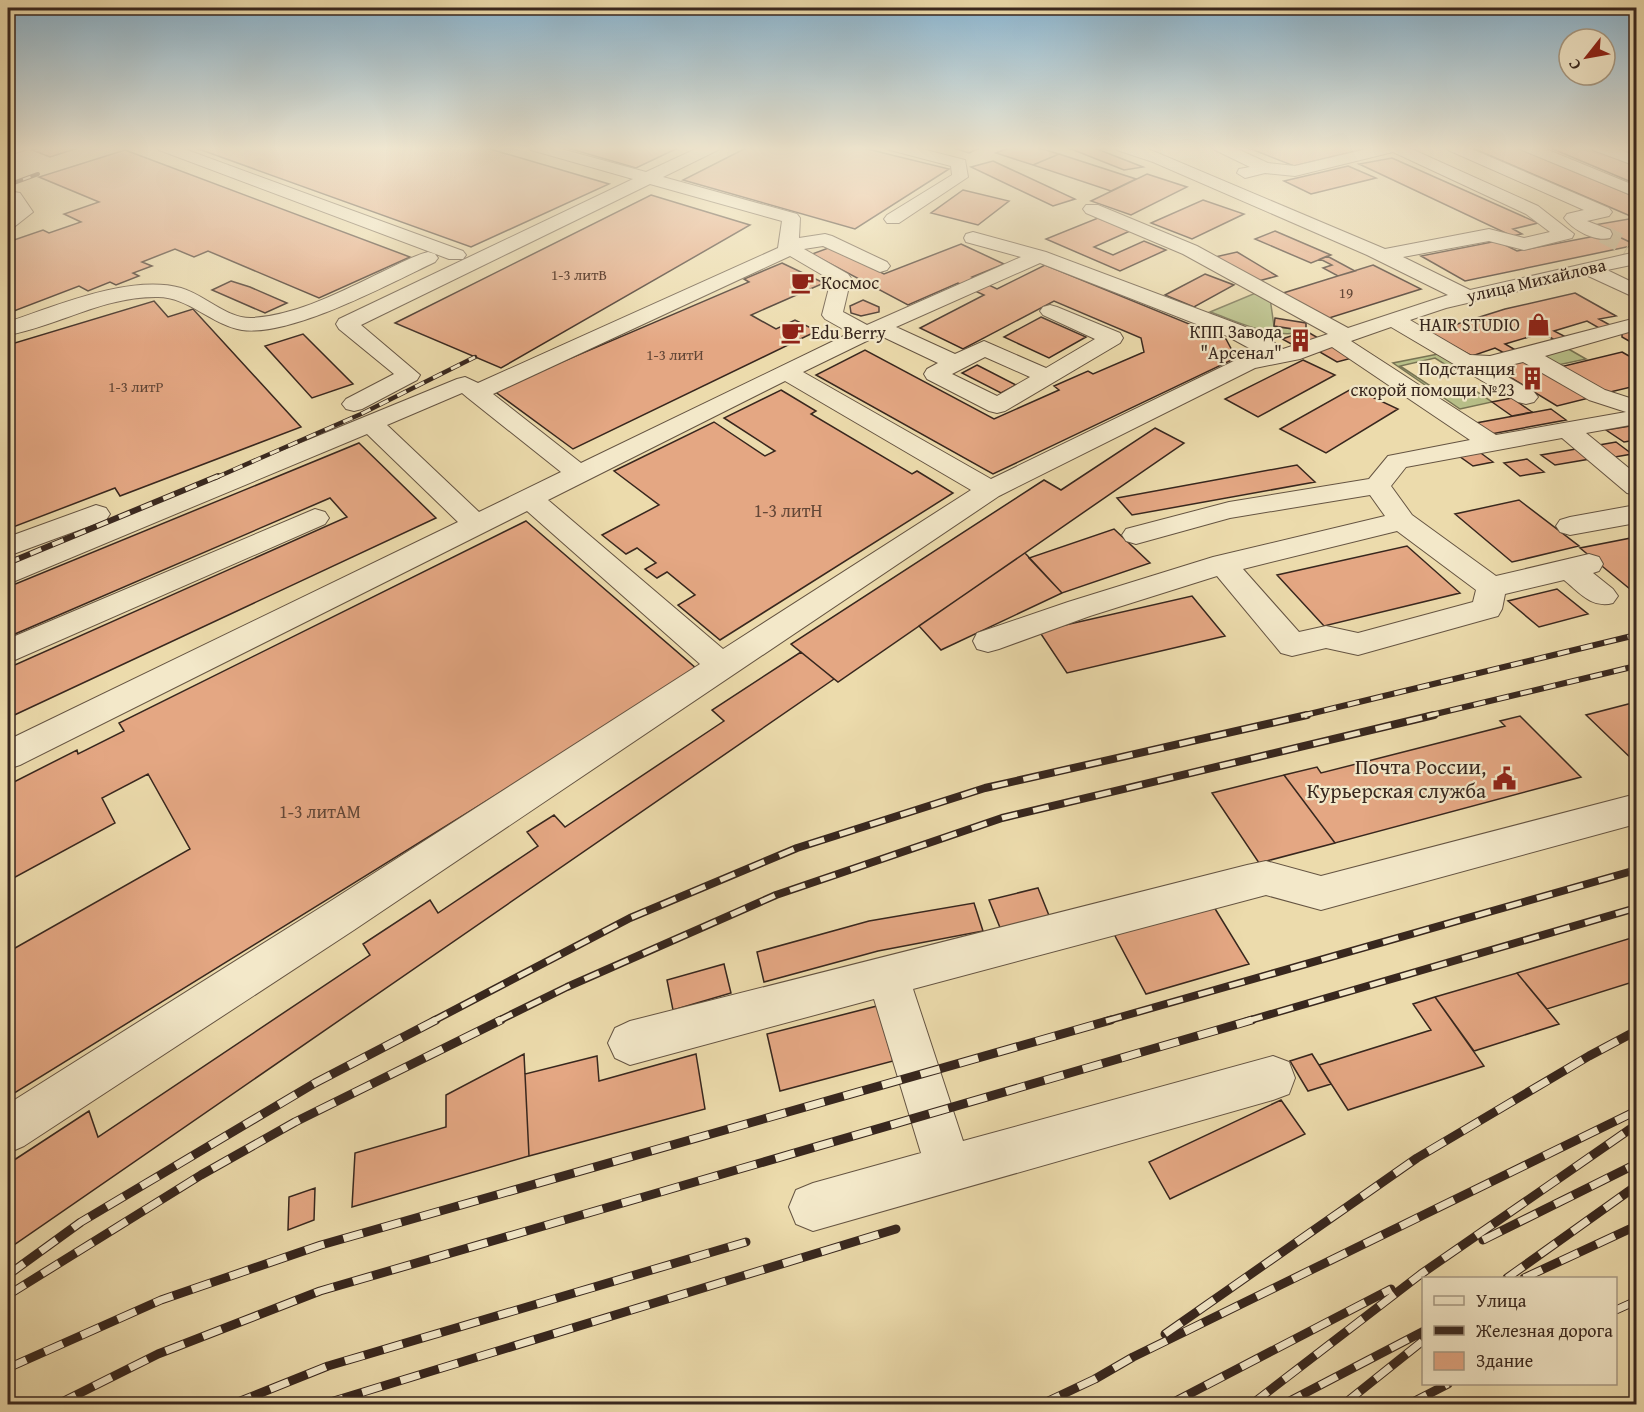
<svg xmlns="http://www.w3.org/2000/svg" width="1644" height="1412" viewBox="0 0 1644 1412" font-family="'Gentium Book Plus',serif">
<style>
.green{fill:#b8c089;stroke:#787454;stroke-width:1.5}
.building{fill:#e4a783;stroke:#38271e;stroke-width:1.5}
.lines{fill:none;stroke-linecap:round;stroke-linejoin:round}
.minor-tunnel{stroke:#c8b790;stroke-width:18;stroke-dasharray:18 9;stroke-linecap:butt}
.minor-casing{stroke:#655442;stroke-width:2}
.minor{fill:#f3e8c9;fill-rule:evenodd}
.rail-far4-casing{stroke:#38271e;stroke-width:4}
.rail-far3-casing{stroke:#38271e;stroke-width:4.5}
.rail-far2-casing{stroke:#38271e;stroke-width:6}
.rail-far1-casing{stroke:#38271e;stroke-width:8}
.rail-casing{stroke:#38271e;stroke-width:9}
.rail-far4{stroke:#f3e8c9;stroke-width:2;stroke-dasharray:8;stroke-linecap:butt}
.rail-far3{stroke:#f3e8c9;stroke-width:3;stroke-dasharray:10;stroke-linecap:butt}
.rail-far2{stroke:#f3e8c9;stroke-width:4;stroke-dasharray:12;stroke-linecap:butt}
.rail-far1{stroke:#f3e8c9;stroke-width:5;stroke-dasharray:16;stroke-linecap:butt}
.rail{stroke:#f3e8c9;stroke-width:7;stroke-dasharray:20;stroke-linecap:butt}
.labels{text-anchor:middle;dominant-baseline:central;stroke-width:4.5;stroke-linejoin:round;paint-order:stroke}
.far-number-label{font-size:15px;fill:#634737}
.far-street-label{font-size:18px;fill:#38271e;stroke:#f3e8c9}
.far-poi-label{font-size:18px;fill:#38271e;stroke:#f3e8c9;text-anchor:end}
.number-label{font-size:18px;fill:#634737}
.poi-label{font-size:21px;fill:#38271e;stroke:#f3e8c9;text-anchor:end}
</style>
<rect width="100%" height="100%" fill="#ecdbac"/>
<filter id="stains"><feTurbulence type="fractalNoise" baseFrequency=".00333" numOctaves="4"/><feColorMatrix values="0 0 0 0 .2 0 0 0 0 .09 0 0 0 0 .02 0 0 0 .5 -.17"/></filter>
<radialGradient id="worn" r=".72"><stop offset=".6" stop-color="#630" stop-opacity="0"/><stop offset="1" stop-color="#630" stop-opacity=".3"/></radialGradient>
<path class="green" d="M1258 292 1270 298 1274 326 1306 331C1275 341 1239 322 1210 312Z
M1565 347 1586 359 1558 365 1539 354Z
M1443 353 1469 370H1454L1435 358 1400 366 1444 395 1473 389 1492 402 1460 409 1393 363Z"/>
<path class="building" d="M43 147H81L50 157 32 150Z
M193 147H483L609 184 471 247Z
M564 147H680L636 168Z
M748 147H859L949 169 855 229 683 180Z
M951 147H982L969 153Z
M1011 147H1036L1059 154 1033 165 996 153Z
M1066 147H1092L1143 167 1124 170Z
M1246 147H1372L1294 166Z
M1470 147H1515L1636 197V245L1594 225 1635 218Z
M1548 147H1592L1636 165V184Z
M125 150 410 257 319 298 208 251 194 257 175 249 142 262 152 266 133 273 139 276 116 285 110 282 88 291 79 286 14 311 8 308V242L43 230 49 233 81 222 64 214 99 202 39 177Z
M1059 154 1136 179 1111 191 1033 165Z
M1392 158 1538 223 1513 229 1522 234 1512 236 1359 164Z
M993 161 1075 199 1053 206 971 167Z
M1348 166 1376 178 1311 194 1284 181Z
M1147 174 1187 187 1131 215 1091 201Z
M963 190 1009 201 978 225 931 213Z
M651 195 750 225 501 368 395 323Z
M1203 200 1244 214 1192 239 1151 223Z
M1098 218 1130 231 1094 247 1113 255 1144 241 1166 250 1120 271 1046 239Z
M1275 231 1331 255 1311 263 1255 239Z
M1611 233 1636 245 1465 281 1421 256 1497 241 1517 251Z
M961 244 1004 264 972 277 997 289 1045 265 1226 339 1236 358 993 474 816 375 865 350 994 419 1059 390 1054 386 1088 371 1093 374 1144 352 1141 338 1054 301 963 349 920 328 984 295 958 283 908 305 812 254 831 247 884 274Z
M1237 252 1277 276 1255 282 1215 257Z
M1327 256 1355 271 1338 276 1323 268 1332 265 1320 259Z
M782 263 824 283 751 315 776 329 795 320 817 331 573 449 494 391 749 282 744 279Z
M1373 265 1421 289 1326 319 1280 294Z
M1205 274 1234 285 1194 307 1165 295Z
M231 281 250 287 287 303 265 313 212 290Z
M1575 293 1616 316 1599 319 1610 325 1599 328 1587 321 1554 331 1566 337 1555 340 1542 333 1505 344 1519 352 1508 355 1495 348 1472 356 1429 333 1505 309Z
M863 300 879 307V312L861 316 851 313 850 306Z
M154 301 168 317 193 309 301 427 120 496 115 488 8 529V345Z
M1041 317 1086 337 1049 358 1004 337Z
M1275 318 1306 323V331L1274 326Z
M1306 331 1320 339 1297 347 1282 339Z
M1636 331V345L1622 337V333Z
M303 334 353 384 312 398 265 346Z
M1333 346 1352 358 1337 362 1318 351Z
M1622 352 1636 360V390L1631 387 1606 393 1560 367Z
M1303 360 1335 375 1258 417 1225 399Z
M1527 361 1589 398 1557 406 1495 368Z
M977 365 1016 385 1001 393 962 373Z
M1353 388 1398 409 1326 453 1280 429Z
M781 390 816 411 811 414 912 474 917 471 953 493 720 640 678 605 695 595 667 572 657 578 645 569 656 563 637 548 626 554 602 535 659 505 614 471 714 422 765 456 775 451 724 418Z
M1512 398 1532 412 1512 416 1492 402Z
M1551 409 1566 420 1491 434 1476 423Z
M1636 425V440L1624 442 1606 430Z
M1155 428 1184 443 838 682 791 644 1044 480 1061 490Z
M1616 442 1632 454 1615 457 1599 445Z
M359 443 436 518 8 718V668L347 517 330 498 8 637V587Z
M1576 449 1590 459 1555 465 1541 455Z
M1478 451 1493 462 1473 466 1459 456Z
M1527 459 1544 472 1520 476 1504 463Z
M1297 465 1315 482 1132 515 1117 498Z
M1519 500 1579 546 1512 562 1455 514Z
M526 521 698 670 8 1097V952L190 849 148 774 102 798 115 823 8 881V785L77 750 78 754 124 731 119 723Z
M1114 529 1150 563 1062 593 1029 558Z
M1636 537V594L1580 548Z
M1407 546 1460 593 1324 626 1277 575Z
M1025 553 1062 593 941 650 919 626Z
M1557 589 1588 614 1539 627 1508 601Z
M1192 596 1225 636 1067 673 1039 631Z
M801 652 834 679 8 1249V1164L89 1111 98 1137 370 955 363 944 430 900 438 913 538 846 527 832 554 815 565 827 724 721 712 710Z
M1636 702V763L1586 715Z
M1520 716 1581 777 1335 843 1284 775 1317 767 1321 773 1505 726 1500 721Z
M1284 775 1335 843 1259 863 1212 793Z
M1038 888 1050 918 1001 930 989 900Z
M974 903 983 931 878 951 764 982 757 952 869 921Z
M1214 907 1249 964 1146 994 1114 934Z
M1631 938 1636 944V981L1547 1009 1517 973Z
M724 964 731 993 673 1010 667 980Z
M1517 973 1559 1024 1474 1051 1435 997Z
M1435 997 1484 1066 1348 1110 1319 1065 1431 1030 1413 1004Z
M877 1006 893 1061 780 1091 767 1034Z
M524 1054 529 1156 352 1207 355 1153 446 1127V1095Z
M696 1054 705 1109 529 1156 525 1074 597 1056 599 1081Z
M1312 1054 1331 1084 1308 1091 1290 1061Z
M1281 1100 1305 1134 1170 1199 1149 1162Z
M315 1188 314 1220 288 1230 289 1197Z"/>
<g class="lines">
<path class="minor-tunnel" d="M1603 234 1628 247"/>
<defs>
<path id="minor" d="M8 147H27L25 150 8 155Z
M157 147H179L463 251 466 255 463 259H449L159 150Z
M529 147H554L646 172 700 147H720L718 150 663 177 797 214 800 218 799 238 825 234 832 236 887 262 890 266 887 270 880 272 823 246 804 249 848 274 851 278 843 312 867 325 1021 257 966 242 964 238 966 234 973 232 1046 252 1243 326 1268 338 1283 349 1328 334 1183 254 1086 213 1083 209 1086 205H1098L1197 246 1348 328 1448 295 1367 255 1153 162 1117 150 1115 147H1141L1153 151 1385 249 1489 229 1524 238 1550 232 1526 214 1393 152 1295 176 1265 173 1245 178 1237 173 1239 169 1250 167 1215 150 1213 147H1233L1268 163 1295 166 1376 147H1407L1538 206 1574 234 1572 238 1524 250 1489 241 1403 257 1470 290 1636 252V264L1607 270 1636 284V298L1586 275 1446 308 1410 320 1470 355 1490 356 1636 318V330L1545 356 1605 390 1636 400V424L1586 433 1636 474V495L1627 493 1562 438 1406 467 1391 486 1412 515 1496 576 1589 554 1599 557 1603 564 1599 571 1593 573 1613 589 1618 596 1613 603C1592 609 1579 592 1564 580L1505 594 1502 609 1498 616 1487 619 1358 655 1326 648 1292 656 1281 653 1217 576 1090 616 999 649 988 652 977 649 973 641 977 633 1068 602 1213 557 1385 516 1370 495 1230 518 1136 544 1126 541 1122 535 1126 529 1229 502 1369 479 1388 456 1470 440 1332 347 1300 359 1255 368 999 496 354 930 24 1146 8 1153V1104L326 904 700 664 527 511 20 765 8 769V740L458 522 367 434 8 584V563L457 379 465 377 478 383 778 248 782 221 650 184 361 325 420 375 417 380 362 409 354 411 346 409 342 404 346 399 394 374 339 329 336 324 339 319 633 179 531 150ZM790 256 831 280 822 315 825 319 850 333 581 463 493 394ZM1040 263 1227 336 1260 354 1240 358 991 479 803 372 879 335 938 363 927 369 924 374 927 379 989 411 997 413 1005 411 1120 343 1123 338 1120 333 1057 307 1050 305 1043 307 1040 311 1043 315 1095 339 1046 368 984 341 955 354 896 327ZM1391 327 1518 402 1526 404 1534 402 1538 397 1534 392 1494 369 1523 362 1589 400 1626 412 1496 435 1351 341ZM985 357 1030 377 997 396 952 374ZM785 381 971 490 723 649 548 500ZM462 393 468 398 561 472 479 512 387 425ZM1397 531 1476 590 1473 602 1358 633 1326 626 1299 632 1243 569Z
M888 147H914L965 160 968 177 899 223H887L884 219 887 215 952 175 951 166 890 150Z
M1446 147H1467L1609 208 1612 212 1609 216 1587 221 1610 230 1612 234 1610 238C1595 242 1573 230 1564 218L1567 214 1584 210 1448 150Z
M1520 147H1541L1636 186V197L1522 150Z
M1591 147H1613L1636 156V166L1593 150Z
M14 192 20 193 33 212 14 227 8 228V215L14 211 8 200V194Z
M428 252 435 254 438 258 435 262C389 284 291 337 242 330 212 325 188 297 158 297 104 296 58 326 8 335V322C56 306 130 274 181 288 205 295 227 319 252 318 298 315 342 291 382 272 397 265 412 256 428 252Z
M96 505 106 508 110 514 106 520 8 556V537Z
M1636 505V523L1570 535 1560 532 1556 526 1560 520 1570 517Z
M315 509 325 512 329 518 325 524 8 663V639Z
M1636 794V824L1321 910 1266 895 913 989 963 1141 1273 1056 1289 1062 1295 1078 1289 1094 1273 1100 813 1231 796 1224 789 1207 796 1190 813 1183 921 1153 874 999 630 1065 615 1058 608 1043 615 1028 630 1021 1247 865 1266 861 1321 876Z"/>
</defs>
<use href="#minor" class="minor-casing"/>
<use href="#minor" class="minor"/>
<defs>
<path id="rail-far4" d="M8 185 38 174"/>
<path id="rail-far3" d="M215 478 361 414 475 357"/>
<path id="rail-far2" d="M8 563 218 476
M1301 716 1636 635
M1427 716 1636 666"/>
<path id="rail-far1" d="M433 1021 630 918 797 848 985 788 1307 715
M498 1021 567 987 776 895 1002 818 1434 715
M1106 1021 1636 870
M1247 1021 1636 908"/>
<path id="rail" d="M1483 1240 1636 1164
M8 1275 81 1222 315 1083 436 1020
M1507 1278 1636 1186
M1524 1278 1636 1226
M8 1295 201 1175 295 1122 501 1020
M1616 1310 1636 1301
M1165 1334 1417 1158 1589 1056 1636 1031
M8 1368 161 1300 321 1245 1111 1020
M58 1404 158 1354 320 1291 1252 1020
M233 1404 328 1366 746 1242
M324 1404 896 1229
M1042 1404 1095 1379 1133 1357 1636 1111
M1170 1404 1391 1289
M1252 1404 1421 1274 1636 1125
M1284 1404 1424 1331
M1344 1404 1424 1340
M1409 1404 1448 1384"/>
</defs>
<use href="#rail-far4" class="rail-far4-casing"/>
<use href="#rail-far3" class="rail-far3-casing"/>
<use href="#rail-far2" class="rail-far2-casing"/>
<use href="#rail-far1" class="rail-far1-casing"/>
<use href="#rail" class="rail-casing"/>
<use href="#rail-far4" class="rail-far4"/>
<use href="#rail-far3" class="rail-far3"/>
<use href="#rail-far2" class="rail-far2"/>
<use href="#rail-far1" class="rail-far1"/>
<use href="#rail" class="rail"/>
</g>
<linearGradient id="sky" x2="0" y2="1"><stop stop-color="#89b6d3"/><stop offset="0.43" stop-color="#f6efda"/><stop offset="1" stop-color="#f6efda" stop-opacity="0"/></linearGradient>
<rect width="1644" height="345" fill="url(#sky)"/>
<defs>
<symbol id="cafe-bare" viewBox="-9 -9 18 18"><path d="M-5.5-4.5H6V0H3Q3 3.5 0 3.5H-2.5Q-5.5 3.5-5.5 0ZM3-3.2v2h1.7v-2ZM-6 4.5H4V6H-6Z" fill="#8f2418" stroke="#f3e8c9" stroke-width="2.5" paint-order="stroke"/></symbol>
<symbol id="shop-bare" viewBox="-9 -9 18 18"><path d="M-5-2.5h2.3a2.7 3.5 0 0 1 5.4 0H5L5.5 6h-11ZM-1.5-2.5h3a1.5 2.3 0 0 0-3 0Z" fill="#8f2418" stroke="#f3e8c9" stroke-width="2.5" paint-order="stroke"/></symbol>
<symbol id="building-bare" viewBox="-9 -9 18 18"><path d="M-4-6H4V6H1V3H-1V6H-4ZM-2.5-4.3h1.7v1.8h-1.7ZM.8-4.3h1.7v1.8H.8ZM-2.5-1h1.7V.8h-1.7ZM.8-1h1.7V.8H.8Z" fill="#8f2418" stroke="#f3e8c9" stroke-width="2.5" paint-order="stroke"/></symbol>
<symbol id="civic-bare" viewBox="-9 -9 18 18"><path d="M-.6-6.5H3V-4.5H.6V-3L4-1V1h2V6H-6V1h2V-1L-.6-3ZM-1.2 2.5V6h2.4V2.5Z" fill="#8f2418" stroke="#f3e8c9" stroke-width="2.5" paint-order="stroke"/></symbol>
</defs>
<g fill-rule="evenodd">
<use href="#cafe-bare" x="786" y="266" width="33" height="33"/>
<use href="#shop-bare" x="1522" y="308" width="33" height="33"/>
<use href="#cafe-bare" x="776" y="316" width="33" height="33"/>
<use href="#building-bare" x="1284" y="324" width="33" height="33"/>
<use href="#building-bare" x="1516" y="362" width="33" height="33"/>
<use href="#civic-bare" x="1488" y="762" width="33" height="33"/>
</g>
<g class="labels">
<g class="far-number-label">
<text x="579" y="274">1-3 литВ</text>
<text x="1346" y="292">19</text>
<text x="675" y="354">1-3 литИ</text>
<text x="136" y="386">1-3 литР</text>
</g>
<g class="far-street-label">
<text transform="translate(1536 280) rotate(-13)">улица Михайлова</text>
</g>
<g class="far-poi-label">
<text x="821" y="282" text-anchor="start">Космос</text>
<text x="1520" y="324">HAIR STUDIO</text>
<text x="1282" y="331">КПП Завода<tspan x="1282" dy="21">"Арсенал"</tspan></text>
<text x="811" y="332" text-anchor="start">Edu Berry</text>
<text x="1515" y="368">Подстанция<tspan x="1515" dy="21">скорой помощи №23</tspan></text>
</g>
<g class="number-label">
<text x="788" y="510">1-3 литН</text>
<text x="320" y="811">1-3 литАМ</text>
</g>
<g class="poi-label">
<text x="1486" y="766">Почта России,<tspan x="1486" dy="24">Курьерская служба</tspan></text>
</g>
</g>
<rect width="1644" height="1412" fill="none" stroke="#ecdbac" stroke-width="30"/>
<rect x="9" y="9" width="1626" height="1394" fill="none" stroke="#38271e" stroke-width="3"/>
<rect x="15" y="15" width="1614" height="1382" fill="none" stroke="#38271e" stroke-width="1.5"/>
<rect x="1422" y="1277" width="195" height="108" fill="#f3e8c9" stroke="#a89b85" stroke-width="1.5"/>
<rect x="1434" y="1296" width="30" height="9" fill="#f3e8c9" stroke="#a89b85" stroke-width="1.5"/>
<text x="1476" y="1307" font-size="18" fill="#38271e">Улица</text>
<rect x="1434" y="1326" width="30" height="9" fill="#38271e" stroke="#a89b85" stroke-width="1.5"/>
<text x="1476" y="1337" font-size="18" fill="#38271e">Железная дорога</text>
<rect x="1434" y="1352" width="30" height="18" fill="#e4a783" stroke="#a89b85" stroke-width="1.5"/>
<text x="1476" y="1367" font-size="18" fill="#38271e">Здание</text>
<g transform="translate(1587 57) rotate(239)"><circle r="28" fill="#f3e8c9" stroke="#a89b85" stroke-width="1.5"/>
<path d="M0-4.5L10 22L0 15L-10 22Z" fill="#8f2418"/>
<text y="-9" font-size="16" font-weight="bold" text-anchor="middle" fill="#38271e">С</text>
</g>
<rect width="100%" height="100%" filter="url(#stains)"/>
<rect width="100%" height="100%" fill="url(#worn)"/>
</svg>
